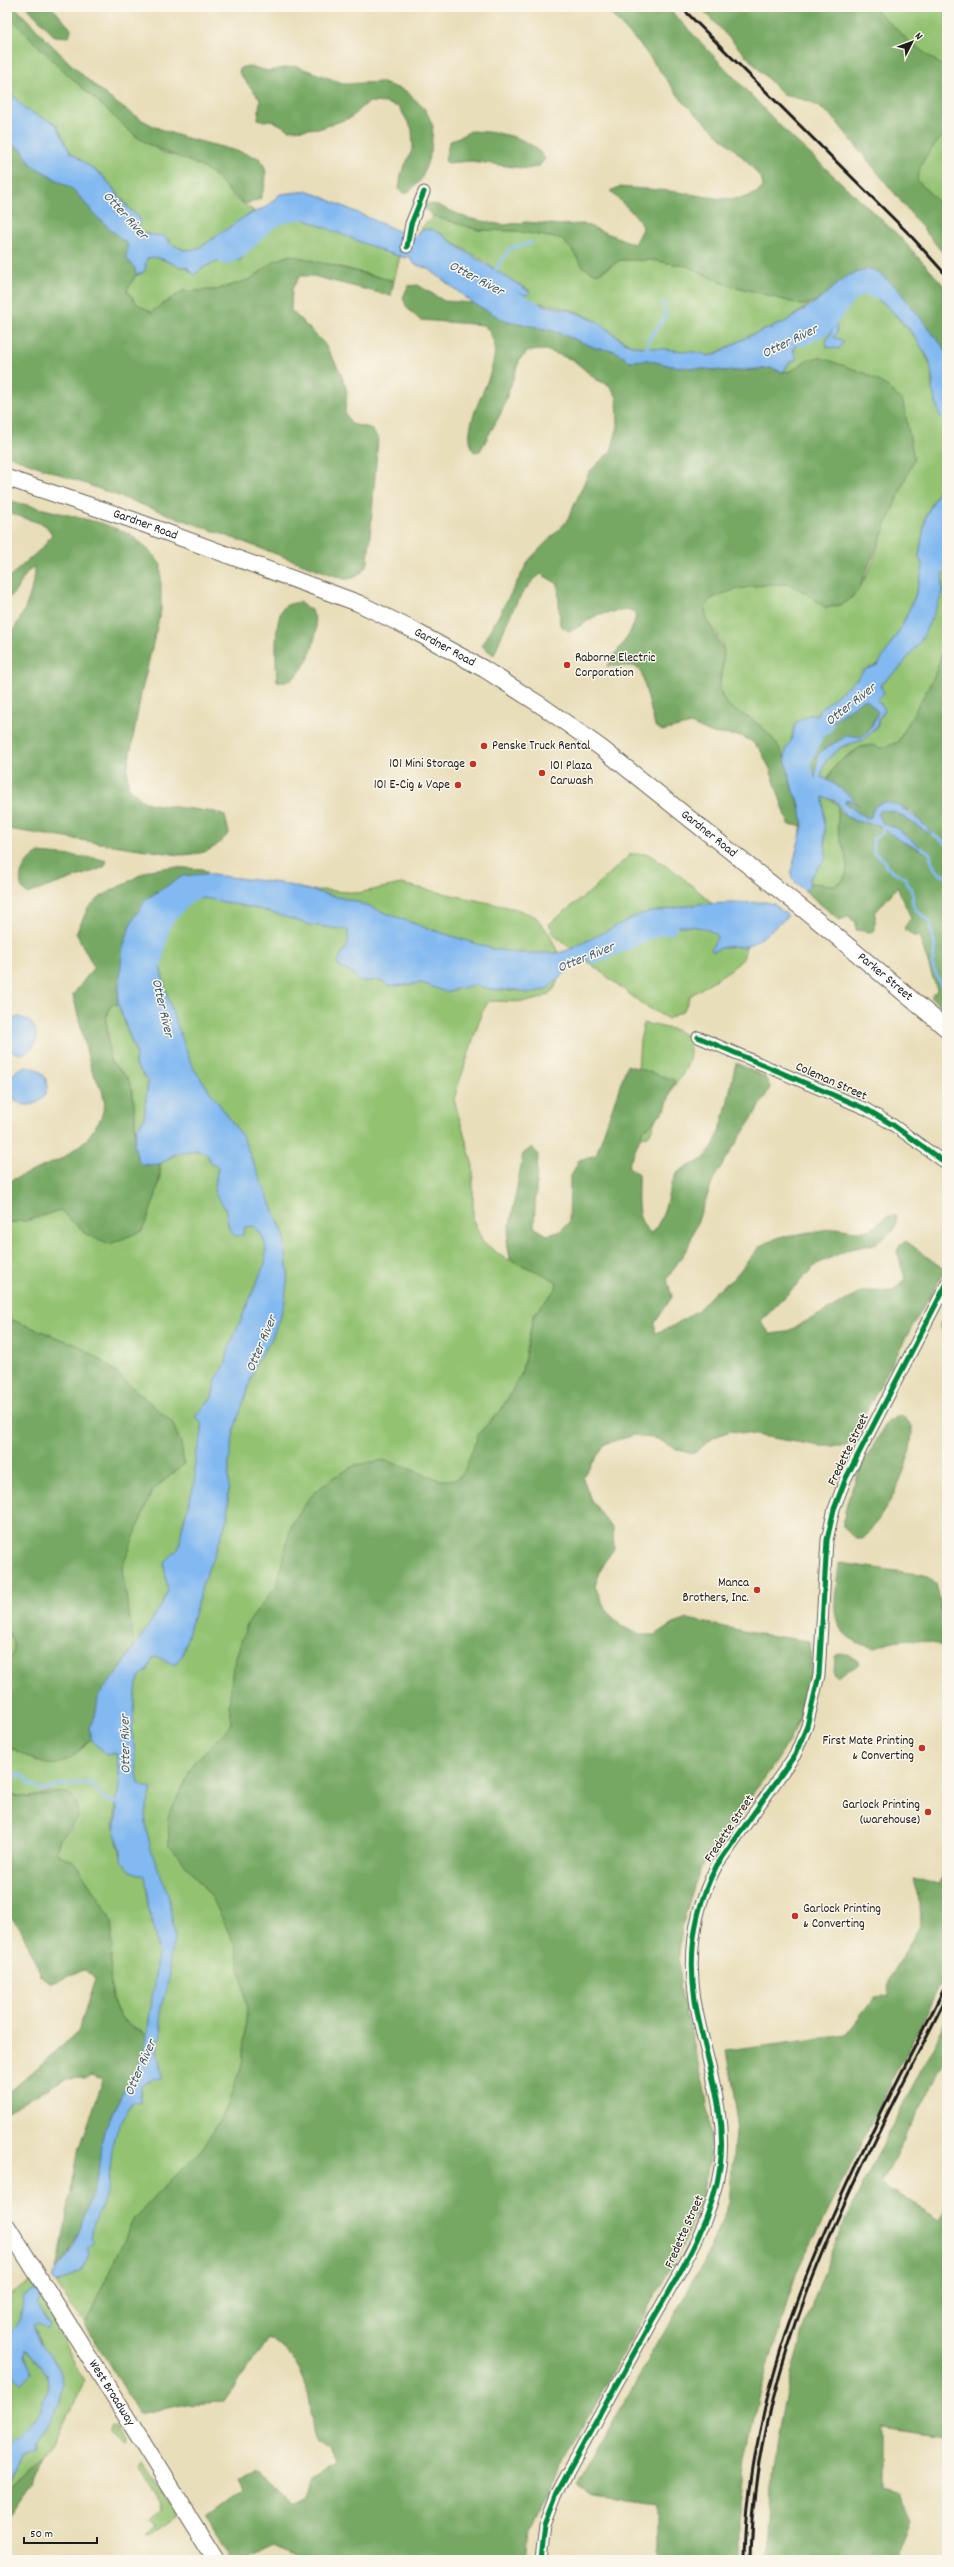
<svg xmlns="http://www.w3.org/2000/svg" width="954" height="2567" viewBox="0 0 954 2567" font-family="Dekko,sans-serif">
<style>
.green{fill:#93c271;stroke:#586f46}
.forest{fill:#76a863;stroke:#496240}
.water{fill:#82b9f1;stroke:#4f6a86;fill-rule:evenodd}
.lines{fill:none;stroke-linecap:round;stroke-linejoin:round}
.stream{stroke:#82b9f1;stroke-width:3}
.river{stroke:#82b9f1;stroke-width:17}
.minor-casing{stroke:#646053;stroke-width:13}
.secondary-casing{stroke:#646053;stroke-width:18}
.minor{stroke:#fff;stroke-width:11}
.secondary{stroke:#fff;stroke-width:16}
.rail{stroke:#1c1c1c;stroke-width:3}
.cycleway-casing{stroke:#fbf7ec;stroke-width:8}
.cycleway{stroke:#00873e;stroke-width:5}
.poi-dot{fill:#c8321e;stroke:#fbf7ec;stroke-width:1.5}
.labels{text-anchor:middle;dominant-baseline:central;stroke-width:3;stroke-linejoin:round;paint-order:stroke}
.street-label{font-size:13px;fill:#1c1c1c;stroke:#fbf7ec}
.poi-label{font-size:13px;fill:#1c1c1c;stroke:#fbf7ec;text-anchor:end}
.water-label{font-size:14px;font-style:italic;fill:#455b71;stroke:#fbf7ec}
</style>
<rect width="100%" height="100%" fill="#fbf7ec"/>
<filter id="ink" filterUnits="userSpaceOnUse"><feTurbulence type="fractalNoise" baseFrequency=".025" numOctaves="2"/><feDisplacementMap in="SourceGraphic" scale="8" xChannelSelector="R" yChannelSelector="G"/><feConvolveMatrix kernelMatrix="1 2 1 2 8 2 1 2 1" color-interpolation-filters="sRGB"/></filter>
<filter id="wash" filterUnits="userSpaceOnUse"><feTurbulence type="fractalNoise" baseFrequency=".012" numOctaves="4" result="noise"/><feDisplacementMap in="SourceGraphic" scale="16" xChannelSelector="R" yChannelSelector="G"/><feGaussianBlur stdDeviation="0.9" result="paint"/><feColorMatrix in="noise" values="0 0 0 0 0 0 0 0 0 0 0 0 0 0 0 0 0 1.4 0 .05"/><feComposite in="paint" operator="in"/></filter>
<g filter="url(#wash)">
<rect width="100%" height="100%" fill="#e9deba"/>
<path class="green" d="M744 7H947V213L911 174Z
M7 13 87 92 140 139 164 153 184 158 206 169 220 180 232 196 254 211 198 249 184 250 171 244 168 239 141 232 135 215 104 177 70 152 56 124 26 110 7 89Z
M286 209 366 244 400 256 394 281 329 264 276 260 251 279 216 290 183 291 151 312 137 305 127 290 136 275C148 274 144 266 147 258 163 254 172 268 187 267L190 272 196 273 199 269 222 260H241C245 253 243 246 246 238 252 227 275 214 287 215L289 212Z
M433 216 478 230 517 231 561 239 572 250 579 261 605 270 620 260H650L687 266 723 283 802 305 810 304 785 322 749 336 711 356 634 346C620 340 611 331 599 323 587 315 570 309 556 306 530 300 500 302 478 284L480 278C497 281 510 291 527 295L529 290 498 273 487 263 431 229 422 230 415 238 420 229Z
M856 289 868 292 888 307 920 343 932 369V388L940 416 947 425V461L944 480 926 516 919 556 923 568 915 596 902 626 882 661 872 668 864 670 857 679 818 714 810 715 795 724 791 740 815 845 791 872C819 796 785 772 741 715 702 693 732 668 722 641 717 629 699 619 707 603 712 591 777 580 790 585 799 587 818 602 826 608 832 607 841 606 847 602 869 585 881 537 890 511L805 361 792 371 783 372 794 354 795 346 820 329 842 295Z
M947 519V638L934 677 898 742C893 744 888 747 883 748 875 748 869 744 861 747 849 753 832 767 828 779H820C822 774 821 768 824 764 840 740 863 746 878 725V719L883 715 884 707 877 700 883 682 900 668 942 595 943 558 941 534Z
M823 796 838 804C838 813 837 824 839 833 843 851 853 865 842 882L834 885 809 883 810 878 826 858Z
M631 854H648L677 873 709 900 747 944 743 959 733 968 690 996 684 1010 668 1019 641 1003 555 936 549 924 591 891Z
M401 884 517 909 536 917 549 933 558 953 508 991 546 990 558 979C552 1008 512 1001 489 1001L482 1012 454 1099 473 1166V1220L483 1242 504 1258 531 1267 557 1282 556 1289 534 1314 521 1375 501 1410 479 1433 433 2300 85 2324 56 2284 78 2255 107 2139 141 2074 169 1947 129 1815 122 1568 150 1492 184 1464 79 1346 7 1318V1223L29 1220 60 1210 87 1235 160 1182V1164C174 1155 191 1145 207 1154L211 1163 218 1167 215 1186 232 1187 197 1106 153 969 160 927 168 913 187 894 325 890 358 893Z
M118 1004 136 1053 135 1064 148 1081 144 1119 136 1134 133 1093 121 1071 111 1062 107 1049 109 1039 106 1019 111 1005Z
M644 1023 676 1030 687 1036C695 1057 686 1073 671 1089 668 1093 663 1097 661 1101 656 1114 656 1123 648 1136L641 1137 635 1110 640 1040Z
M7 1632 14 1641V1655L7 1663Z
M91 1739 111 1753H116C118 1769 123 1786 115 1801 117 1809 115 1814 115 1822 114 1831 121 1861 126 1866 132 1872 140 1871 145 1876 149 1887 146 1898 148 1909 150 1921 157 1932 158 1944 161 1975 148 2005 148 2036L122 2019 114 2004 110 1977 111 1921 74 1862 64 1859 56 1852 60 1839 72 1828 50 1792C34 1797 23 1799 7 1792V1745L37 1762 84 1747Z
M29 2283 38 2290 23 2300C26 2314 15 2330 7 2341V2297Z
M41 2295 84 2382 56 2439 42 2458 7 2491 21 2456 36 2447 35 2444 57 2410 61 2385 57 2364 42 2347 34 2326 38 2323 42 2326 37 2306Z
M26 2348 47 2374 48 2385 41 2410 20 2436 7 2443V2362L13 2375 27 2362 25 2355Z
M112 2425 116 2426 124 2440V2445L109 2432Z
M143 2462 178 2517 150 2537 147 2535 156 2526 150 2520 162 2508 161 2500 140 2466Z"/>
<path class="forest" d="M7 7H15C57 50 115 116 174 134 202 143 231 148 259 158 270 170 266 185 260 199L246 204C228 194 222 179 205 169 185 157 162 153 142 140 128 132 117 119 105 108 71 78 37 47 7 13Z
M27 7H52L71 29 69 37 54 36Z
M604 7H667L786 132 898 235 947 289V352L896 287 856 272C837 281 824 304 802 305L723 283 687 266 650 260H620L597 274 584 268 572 250 561 239 517 231 478 230 433 216 421 205 424 203 437 205 467 218 503 225 526 222 561 225 584 224 634 244 643 227 636 216 610 191 619 187C639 189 658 189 678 192 700 195 746 208 763 187L762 180 750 164 684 103 642 47Z
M700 7H873L911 43 947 69V132C933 147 920 159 917 180L947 211V258L831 115 809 101 783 95Z
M248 66 269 71 296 66 345 84 380 82 406 91 425 109 433 126 431 152 421 180 408 193H403L399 189 401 174 413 148 412 129 399 107 386 103 370 102 360 108 352 117 322 128 290 130 271 120 264 121 258 119 260 99 239 73 240 68Z
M471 131C497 132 530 135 545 159L539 166 528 169 471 161 448 163 445 161 449 142Z
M7 141 22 150 32 165 74 190 96 215 128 245 127 258 135 268 136 275 127 290 137 304 151 312 183 291 216 290 251 279 276 260 291 255 394 281 391 296 313 276H300L292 289 291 310 324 343 340 371 347 391 345 412 351 424 370 428 378 438 368 563C361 574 357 579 344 579L7 455Z
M418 285 444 301 473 303 504 320 554 331 596 348 615 351 630 361 648 360 671 366 736 372 771 368 780 372 792 371 805 361 819 357 865 373 888 387 903 402 914 459 858 591 845 603 826 608C818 602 800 588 791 585 778 580 710 591 706 605 701 622 721 635 723 651 725 666 716 682 722 696 730 713 745 713 757 723 770 733 782 749 787 764 790 773 789 782 793 791 799 805 801 809 803 825H789L770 769 760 749 751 741 741 736 710 733 691 724 662 731 655 726 641 671 634 666H607C616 651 638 629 635 612L629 610 599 614 573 630 568 631 560 625 558 584 541 574C516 592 505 628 494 655L482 646 529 560 567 521 589 472 611 451 618 426 617 397 609 385 597 380 573 360 546 350 529 351 520 359 501 413 480 451 474 452C453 416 519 361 484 325L420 320 407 308 403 298 408 286Z
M7 500 101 523 130 534 152 553 161 565V610L141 694 127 772 129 788 143 801 153 804 215 812 225 816 229 833C212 852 205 854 179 855L7 829V639C23 618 34 593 34 566 21 576 20 591 7 599V579L43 547 52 534 45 525 7 512Z
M299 602 312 611C314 615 316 621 316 626 317 645 300 688 277 682 276 667 273 616 285 606 288 604 295 603 299 602Z
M947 638V1012L931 997 937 990 919 936H913L904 928 911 918 897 887 875 913V930L870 932 856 930V922L848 917 839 920 805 891 809 883 834 885 842 882C853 865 843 851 839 833 837 825 838 815 838 807 850 828 868 818 880 826 894 835 909 846 925 852L896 828 883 824 877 815 881 810 893 811 933 835 911 811 906 809 872 810 871 817 866 818 846 804 845 801 849 800 859 805 828 779 836 764 861 747 872 745 882 748 898 742 934 677Z
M862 700H867L878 712 866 734 861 737H845L823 750 818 759 815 778 812 779 807 776 803 756C815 731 840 716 862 700Z
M39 853 96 858 107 861 104 867 97 870 27 894C12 881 25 860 39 853Z
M170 867 203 869 209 874 172 884 156 892 118 986V1004L111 1005C110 1009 106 1015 106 1020 106 1024 109 1058 111 1062 115 1069 124 1072 128 1079 134 1090 134 1104 135 1115 136 1131 132 1154 143 1165L160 1164C160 1189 152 1209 142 1231L110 1244 87 1235 60 1210 29 1220 7 1223V1182L63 1158 87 1139 101 1118 105 1104 102 1090 91 1069 73 995 94 967 76 933 88 908 102 896 149 870Z
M736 1063 765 1077 770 1087 763 1101 714 1178 688 1247 667 1279 672 1297 655 1323V1333L671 1327 698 1310 716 1291 733 1279 759 1247 779 1237 836 1228 855 1231 870 1230 888 1216H897L894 1230 875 1244 850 1249 817 1264 761 1321 770 1334 786 1332 864 1291H893L905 1279 897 1251 900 1245 906 1241 945 1270 904 1341 847 1446H820L731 1431 716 1436 694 1453 677 1450 658 1439 634 1435 605 1444 583 1478 591 1500 613 1529 614 1549 603 1564 595 1586 605 1608 621 1626 641 1635H655L671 1625 688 1619 752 1633 809 1641C810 1654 813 1670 810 1683 796 1757 744 1796 707 1856 698 1871 685 1912 682 1930 666 2006 716 2077 710 2152 708 2183 693 2220 681 2249L546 2492 528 2531 525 2560H299L275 2548 249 2560H232L204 2520 243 2490 238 2477 256 2466 288 2505 305 2498 309 2477 335 2462 329 2449 316 2443C310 2425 312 2406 307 2388 301 2368 288 2347 268 2339L224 2402 186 2404 139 2414 85 2324 134 2218 202 2149 223 2116 242 2064 247 2006 236 1948 213 1899 169 1844 168 1817 195 1761 226 1731 232 1722 229 1705 233 1666 247 1624 277 1585 291 1525 310 1497 330 1479 356 1465 384 1460 441 1480H455L464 1472 479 1433 501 1410 521 1375 534 1314 556 1289 557 1282C542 1272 525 1268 510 1259L507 1241 523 1154 532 1147 538 1154 534 1227 547 1235 559 1232 569 1222 570 1178 579 1160 596 1155 627 1065 675 1080 665 1110 643 1131 628 1166 638 1174C639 1193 633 1220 651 1233 668 1216 665 1194 676 1175 681 1166 698 1165 706 1156 724 1136 729 1089 736 1063Z
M947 1312V1337L943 1333 940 1324Z
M7 1318 79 1346 106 1364 172 1422 181 1443 184 1464 152 1491 122 1568 134 1646 115 1677 100 1694 95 1717 89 1727 91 1739C56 1776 48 1768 7 1745V1663C16 1652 17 1642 7 1632Z
M902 1415 912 1426C913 1464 891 1504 868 1534L863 1539 855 1538 844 1528C841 1497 872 1448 888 1421Z
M839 1563 925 1575 936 1584 940 1599V1622L947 1628V1646C922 1639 899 1635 875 1648 823 1636 835 1605 839 1563Z
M847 1654 858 1661 859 1665 837 1676 834 1674 835 1656 839 1654Z
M7 1792C16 1796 24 1799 34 1797 58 1793 78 1783 78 1818L60 1839 56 1852C63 1858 69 1858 74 1862 78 1866 110 1915 111 1921 116 1949 101 1995 122 2019 128 2026 140 2031 148 2036 140 2069 119 2096 106 2127 99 2143 101 2159 98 2175 93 2203 74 2249 57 2270L78 2153 103 2080 91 2075 86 2078 64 2079 7 2112V2094L78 2032 95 1979 85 1970C72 1972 63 1981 50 1983L41 1976 21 1929 7 1913Z
M947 1862V1971L796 2274 761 2390 746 2460 738 2521V2560H656V2503L593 2495 577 2486 704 2262 729 2203 737 2108 727 2051 846 2035 875 1997 888 1995 889 1980 921 1924 920 1904 913 1879 940 1884Z
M947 2019V2057L881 2184 940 2220 947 2209V2429L943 2437 881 2428V2484L897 2492 910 2522 893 2560H767C769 2479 782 2396 807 2319 840 2217 899 2115 947 2019Z
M42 2458 30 2484 7 2517V2491Z"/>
<path class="water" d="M7 89 26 110 56 124 70 152 104 177 129 209 138 216 140 220 139 229 144 234 165 236 171 244 184 250 198 249 244 217 266 207 280 194 309 191 414 238 422 230 431 229 443 235 455 245 530 292 527 295C510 291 497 281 480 278L478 284 499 296 572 311 598 322 622 341 634 346 702 353 707 356 716 354 749 336 785 322 819 300 847 276 869 269 876 271 896 287 947 352V425L940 416 932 388 933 381 929 359 911 331 888 307 868 292 856 289 842 295 831 314 836 321 837 333 833 337 844 341 839 349 827 347 826 342 834 326 831 321 827 320 812 336 795 346 793 350 797 359 789 363 783 372 771 368 728 371 671 366 648 360 630 361 615 351 596 348 554 331 504 320 473 303 429 269 414 264 409 256 406 258 385 252 299 217 289 210H285L289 214C276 219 254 223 246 238 243 246 245 253 241 260 235 262 232 259 226 259 215 260 201 268 194 275L187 267C172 268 163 254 147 258L145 271 136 275 135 268 126 258 128 245 96 216 74 190 32 165 22 150 7 141Z
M947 461V519L941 534 943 558 942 595 922 639 900 668 883 682 881 687 884 693 877 700 885 710 878 719V725L864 740 842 746 824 763 821 778C828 777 853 798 859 805L849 800 845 801 846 804 866 818 871 817C872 814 872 811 874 808 889 789 925 824 934 836L893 811 881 810 877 814 883 824 896 828 926 852 899 840 879 825 855 821 845 815 836 801 823 797 826 858 810 878 809 886 805 891 792 879 791 872 803 825 800 805 793 791 785 758 786 749 792 739 795 723 810 715 818 714V711L857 679 864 670 878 665 902 626 915 596 923 568 919 556 926 516 944 480ZM862 700H867L878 712 870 730 861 737 848 735 823 750 818 755 815 778 811 779C780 752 843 714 862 700Z
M204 874 280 883 354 901 426 928 493 949 518 953H558L571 949 640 914 699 904 766 902 774 904 788 916C779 924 753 947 741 947 730 946 723 946 713 952L711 949 717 938 716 934C685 916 645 932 616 945L612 957 597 955 574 965 546 990 527 993 517 990H494L474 985 445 992 422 983 396 986 388 985 380 980 360 982 356 980 352 972 342 969 337 963 348 944V930L311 925 263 910 204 898 181 903 168 913 160 927 157 956 170 1005 192 1066 242 1136 284 1235 288 1274 284 1306 271 1340 257 1361 235 1427 229 1461 228 1516 216 1551 205 1576 182 1656 174 1665 158 1657 153 1658 148 1670 140 1676 137 1684 132 1730 138 1779 140 1785 152 1789 145 1814 147 1832 151 1850 168 1894 175 1937 169 1961 170 1975 161 2007V2034L157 2050 162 2078 153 2079 141 2086 140 2103 132 2102 117 2131 112 2149 108 2189 91 2233 90 2237 94 2242 87 2248 88 2256 83 2270 56 2284 52 2278 74 2246 98 2176 101 2144 105 2128 145 2050 158 1954 156 1934 147 1906 148 1893 145 1876 131 1871 121 1860V1850L115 1834 117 1808 115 1801C123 1786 118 1769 116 1753L106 1755 91 1739 89 1727 95 1717 99 1694 115 1677 161 1606 168 1591 164 1563 179 1548 182 1527 195 1482V1458L202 1433 201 1421 195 1417 212 1397 216 1379 226 1364 228 1350 265 1263C267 1248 266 1238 254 1226L245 1227 243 1235 235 1236 229 1228 225 1208 214 1192 218 1167 211 1163 207 1154 196 1150 176 1153 160 1164 143 1165 138 1160 134 1144 137 1128 144 1119 148 1081 135 1064 136 1053 118 1004 122 952 131 923 146 899 183 876Z
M19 1017C41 1021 43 1048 21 1054L7 1050V1021Z
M9 1086a19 19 0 1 1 38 0a19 19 0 1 1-38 0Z
M33 2290H38L41 2295 37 2306 50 2326 48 2329 37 2323 34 2326C36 2342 46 2350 56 2362 65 2373 62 2398 57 2410 52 2422 42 2434 35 2444V2450L21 2456 7 2489V2443L20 2436 41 2410 48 2385 47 2374 26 2348 25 2355 32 2373 22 2383 13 2375 7 2363V2341L20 2319 24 2296Z"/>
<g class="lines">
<path class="stream" d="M493 273 510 248 532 243
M647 352 649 339 666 316 663 303
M805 774 815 781
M883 827V833L873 839 874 853 884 860 886 867 905 878 913 894 912 901 915 909 930 922 935 948 932 965 947 999
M932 834 947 844
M921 848 930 853C931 864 935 873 947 877
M7 1768 18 1776 24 1775 29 1783 42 1790 65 1784 91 1783 103 1798 119 1804"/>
<path class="river" d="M226 256C245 250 256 228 272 219 285 212 300 211 315 210
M459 270 534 310
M801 338 824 326 848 295 863 285 878 291
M940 564 941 542 947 527
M806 780 802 761 817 731 825 725
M595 955 660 926H669
M154 962 162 922 187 894H191"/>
</g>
</g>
<g filter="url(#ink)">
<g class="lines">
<defs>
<path id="minor" d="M407 247 411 224 424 192
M698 1037 866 1109 893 1125 947 1164
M541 2560 545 2524 557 2493C588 2435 620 2378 652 2321 680 2272 712 2223 720 2167 728 2109 704 2056 695 2000 688 1954 695 1907 717 1865L795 1755 807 1726 819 1675 827 1540 834 1509 846 1478 947 1283
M946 2560 947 2558"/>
<g id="secondary">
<path id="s1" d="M7 478 130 519 358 603 409 628 484 669 542 706 600 747 823 925 947 1029"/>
<path id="s2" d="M7 2226 216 2560"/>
</g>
</defs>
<use href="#minor" class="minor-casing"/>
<use href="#secondary" class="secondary-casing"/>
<use href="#minor" class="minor"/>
<use href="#secondary" class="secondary"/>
<path class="rail" d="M681 7 910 235 947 276
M745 2560C748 2351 856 2165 947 1983
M751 2560C754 2355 858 2174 947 1996"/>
<defs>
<path id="cycleway" d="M407 247 411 224 424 192
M698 1037 866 1109 893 1125 947 1164
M541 2560 545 2524 557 2493C588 2435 620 2378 652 2321 680 2272 712 2223 720 2167 728 2109 704 2056 695 2000 688 1954 695 1907 717 1865L795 1755 807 1726 819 1675 827 1540 834 1509 846 1478 947 1283"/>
</defs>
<use href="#cycleway" class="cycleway-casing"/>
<use href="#cycleway" class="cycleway"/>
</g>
</g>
<g class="poi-dot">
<circle cx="567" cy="665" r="4"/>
<circle cx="484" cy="746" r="4"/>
<circle cx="473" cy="764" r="4"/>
<circle cx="542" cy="773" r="4"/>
<circle cx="458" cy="785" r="4"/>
<circle cx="757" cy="1590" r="4"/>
<circle cx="922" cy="1748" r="4"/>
<circle cx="928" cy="1812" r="4"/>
<circle cx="795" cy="1916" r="4"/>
</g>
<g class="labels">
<g class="street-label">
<text stroke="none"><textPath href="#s1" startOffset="146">Gardner Road</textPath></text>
<text stroke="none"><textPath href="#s1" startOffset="470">Gardner Road</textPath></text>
<text stroke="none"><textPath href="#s1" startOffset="794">Gardner Road</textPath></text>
<text stroke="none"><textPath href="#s1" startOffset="1021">Parker Street</textPath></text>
<text transform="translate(831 1082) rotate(24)">Coleman Street</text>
<text transform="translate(849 1450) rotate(-64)">Fredette Street</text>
<text transform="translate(730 1829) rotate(-56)">Fredette Street</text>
<text transform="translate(685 2232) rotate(-66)">Fredette Street</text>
<text stroke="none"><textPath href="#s2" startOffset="197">West Broadway</textPath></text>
</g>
<g class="poi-label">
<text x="575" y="658" text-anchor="start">Raborne Electric<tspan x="575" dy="15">Corporation</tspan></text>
<text x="492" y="746" text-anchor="start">Penske Truck Rental</text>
<text x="465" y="764">101 Mini Storage</text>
<text x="550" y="766" text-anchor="start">101 Plaza<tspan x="550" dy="15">Carwash</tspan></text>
<text x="450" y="785">101 E-Cig &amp; Vape</text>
<text x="749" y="1583">Manca<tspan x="749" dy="15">Brothers, Inc.</tspan></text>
<text x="914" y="1741">First Mate Printing<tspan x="914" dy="15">&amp; Converting</tspan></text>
<text x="920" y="1805">Garlock Printing<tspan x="920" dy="15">(warehouse)</tspan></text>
<text x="803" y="1909" text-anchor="start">Garlock Printing<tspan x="803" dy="15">&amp; Converting</tspan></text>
</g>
<g class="water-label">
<text transform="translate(125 216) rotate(48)">Otter River</text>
<text transform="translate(476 279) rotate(28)">Otter River</text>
<text transform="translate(790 342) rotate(-26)">Otter River</text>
<text transform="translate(851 705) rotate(-38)">Otter River</text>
<text transform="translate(586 958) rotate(-22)">Otter River</text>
<text transform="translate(162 1008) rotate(77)">Otter River</text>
<text transform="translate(262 1344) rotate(-67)">Otter River</text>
<text transform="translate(126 1744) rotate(-91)">Otter River</text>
<text transform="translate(141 2068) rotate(-66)">Otter River</text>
</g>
</g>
<rect width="954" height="2567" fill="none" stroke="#fbf7ec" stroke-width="24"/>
<g transform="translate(912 42) rotate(48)" stroke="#fbf7ec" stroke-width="3" paint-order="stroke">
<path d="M0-3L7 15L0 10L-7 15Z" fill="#1c1c1c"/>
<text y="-6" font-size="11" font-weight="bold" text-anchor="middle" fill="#1c1c1c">N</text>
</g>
<path d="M24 2537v6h73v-6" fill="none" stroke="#1c1c1c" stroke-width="2"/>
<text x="30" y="2537" font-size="12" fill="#1c1c1c" stroke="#fbf7ec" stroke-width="3" paint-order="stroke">50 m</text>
</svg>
